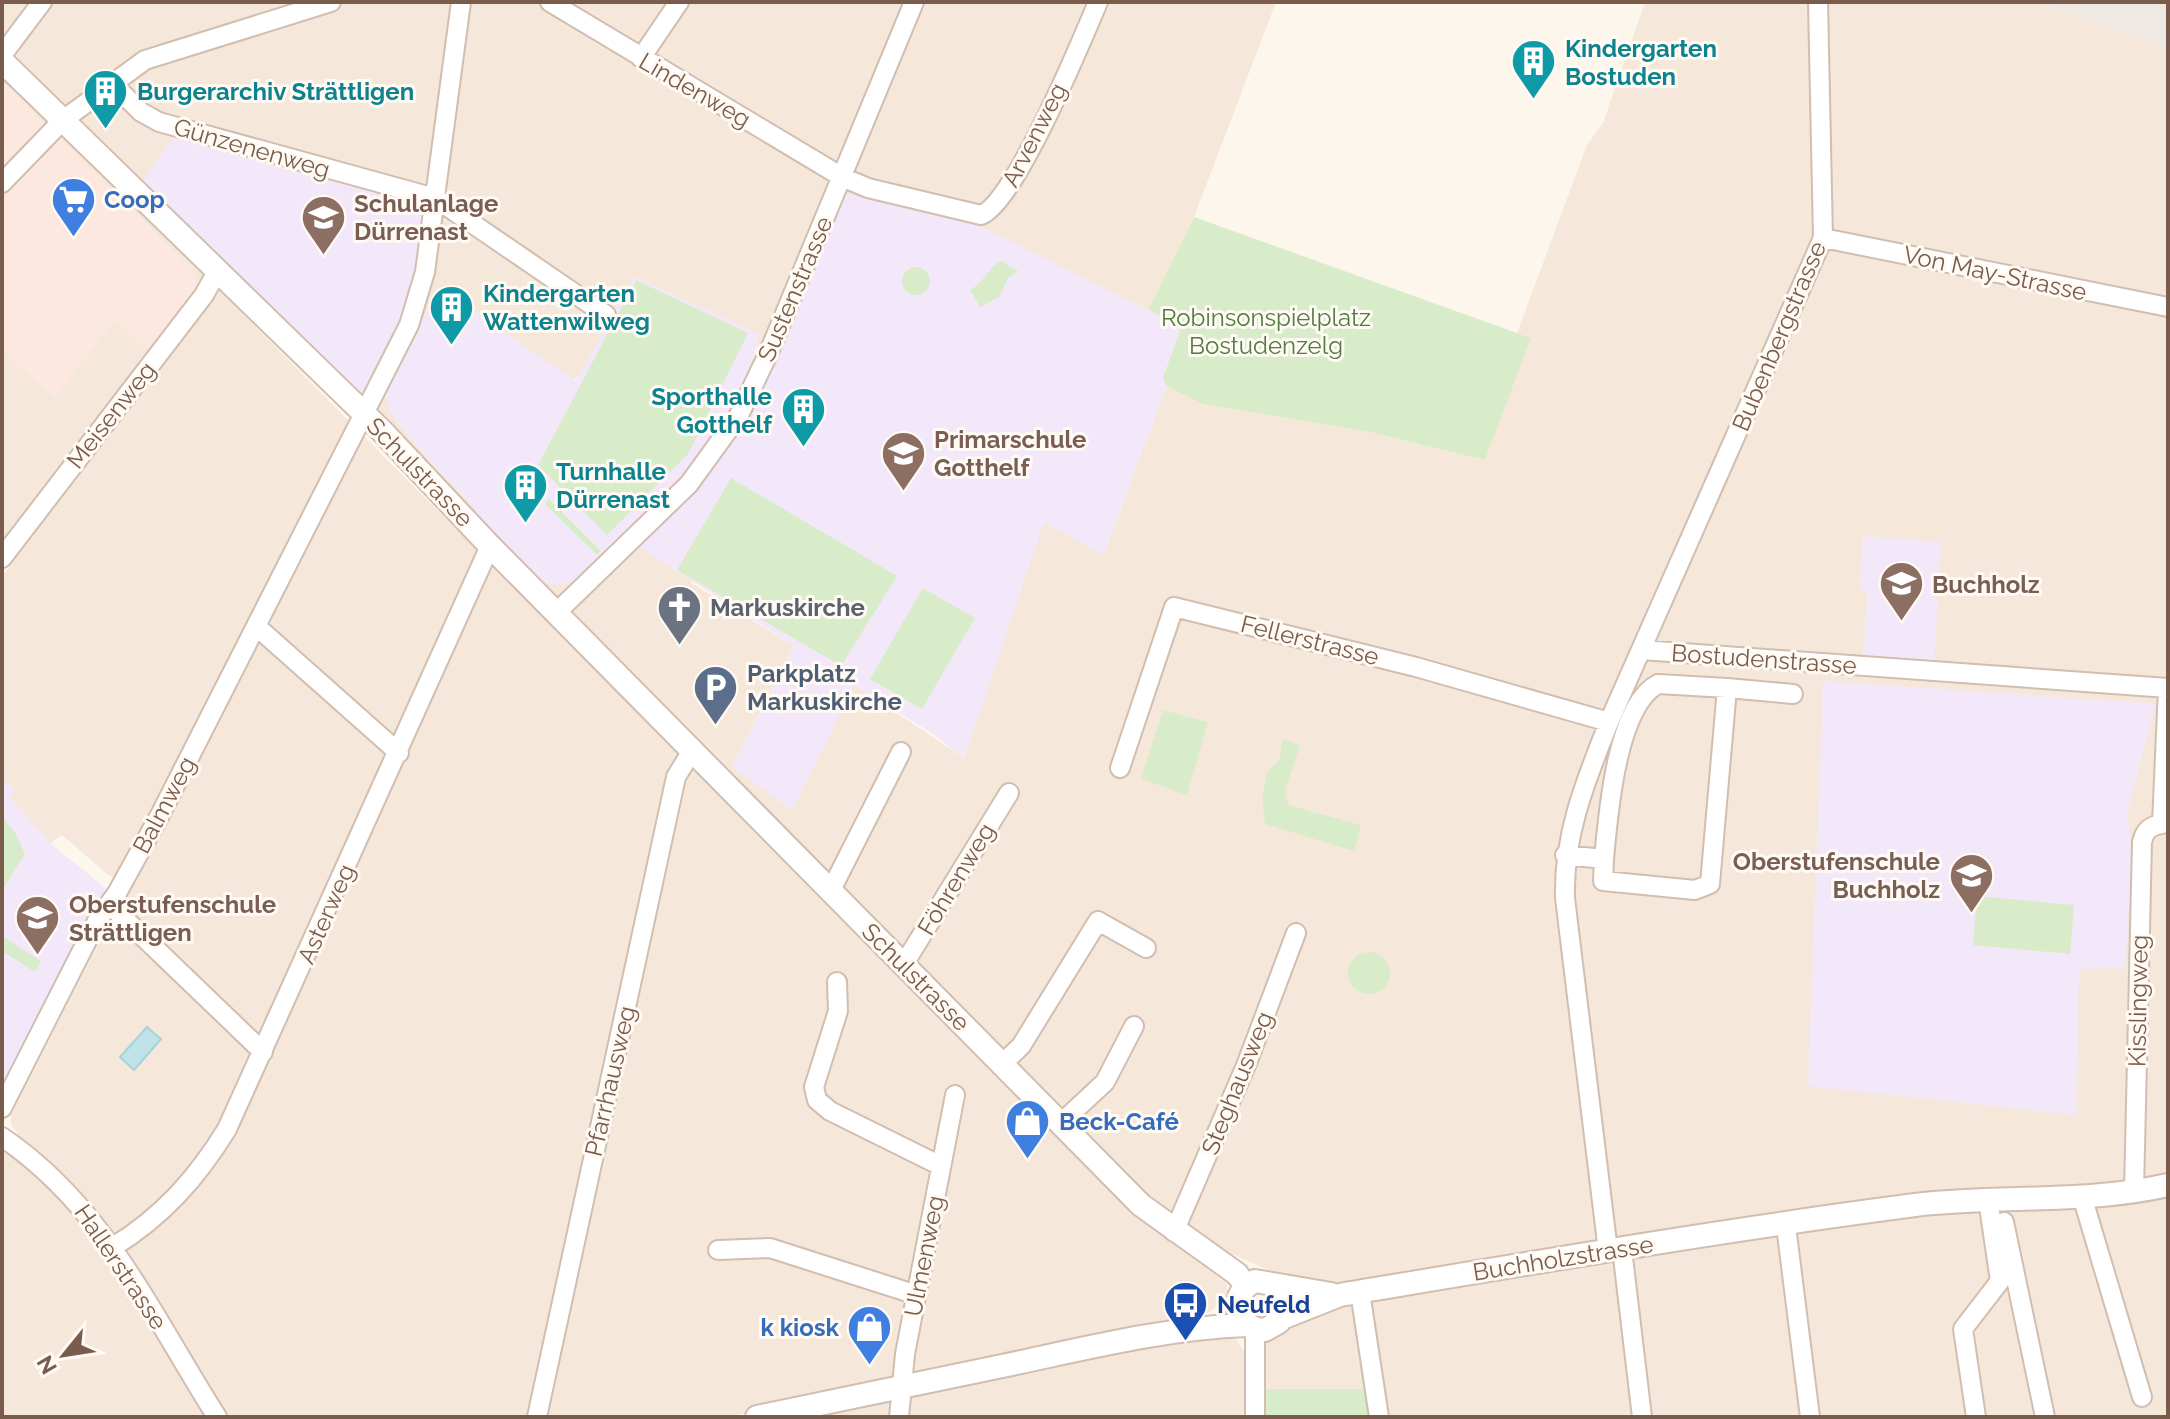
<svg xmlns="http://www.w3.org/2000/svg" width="2170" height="1419" viewBox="0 0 2170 1419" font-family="Raleway,sans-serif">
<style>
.residential{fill:#f5e8da;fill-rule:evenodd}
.commercial{fill:#fde8e0}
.industrial{fill:#efe9e4}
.education{fill:#f3e8fa}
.green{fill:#d8ecc9}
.water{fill:#bfe3e8;stroke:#a5d3da;stroke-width:2}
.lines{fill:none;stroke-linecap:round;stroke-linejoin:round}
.minor-casing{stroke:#d1beb0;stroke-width:22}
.tertiary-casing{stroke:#d1beb0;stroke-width:26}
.minor{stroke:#fff;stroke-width:18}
.tertiary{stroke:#fff;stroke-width:22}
.labels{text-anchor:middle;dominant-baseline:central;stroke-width:6;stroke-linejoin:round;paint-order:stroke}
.culture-label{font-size:24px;font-weight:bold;fill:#0d838f;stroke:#fffaf3;text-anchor:start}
.street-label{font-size:24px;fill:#7a5c4d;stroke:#fffaf3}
.shop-label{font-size:24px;font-weight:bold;fill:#366cbe;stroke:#fffaf3;text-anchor:start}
.education-label{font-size:24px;font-weight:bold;fill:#785e54;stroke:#fffaf3;text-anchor:start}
.park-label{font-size:24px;fill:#537a41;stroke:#fffaf3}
.worship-label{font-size:24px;font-weight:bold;fill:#5b616d;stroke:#fffaf3;text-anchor:start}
.service-label{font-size:24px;font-weight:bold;fill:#4e5e75;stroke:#fffaf3;text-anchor:start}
.transit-label{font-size:24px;font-weight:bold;fill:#164399;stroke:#fffaf3;text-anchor:start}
</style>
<rect width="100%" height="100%" fill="#fdf6ec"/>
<path class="residential" d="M2 2H1276L1194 217 1148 310 1078 276 691 583 794 646 732 767 855 685 964 758 1044 521 1104 555 1166 386 1203 404 1374 433 1485 460 1530 338 1517 333 1587 145 1603 123 1645 2H2034L2168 46V1417H757L1117 1341 1230 1337 1236 1339 1246 1355 1340 1295 1316 1278 1282 1276 1232 1254 1230 1258 1174 1232 218 271 2 558V350L55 397 114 320 149 350 196 280 191 269 2 82ZM755 345 758 348 751 365 478 516 474 506 432 464 391 413ZM1868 590 1934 660 1863 655Z
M220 291 1113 1192 1147 1224 1227 1284 1228 1292 1223 1302 1208 1313 728 1417H2V1152L5 1154 18 1134 11 1124V1115L131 880 111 877 62 835 50 843 9 797 15 789 2 778V577L77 470 212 295Z"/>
<path class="commercial" d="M2 82 191 269 196 280 194 291 149 350 114 320 55 397 2 350Z"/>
<path class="industrial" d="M2034 2H2168V46L2091 21Z"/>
<path class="education" d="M180 128 435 198 421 294 361 396 143 180Z
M835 191 983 227 1181 327 1163 378 1166 386 1104 555 1044 522 964 759 936 736 855 685 792 810 732 767 794 646 631 542 712 454Z
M634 277 760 334 751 365 754 369 737 402 689 475 582 577 570 584 547 583 477 516 474 506 432 464 391 413 386 395 438 287 576 381Z
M1863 536 1941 542 1934 660 1863 655 1868 591 1859 590Z
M1823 681 2156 704 2127 812 2132 861 2125 967 2079 969 2076 1115 1808 1086Z
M2 778 16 789 9 797 50 843 108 890 2 1096Z"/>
<path class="green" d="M1194 217 1531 338 1485 460 1374 433 1203 404 1166 386 1163 378 1181 327 1148 310Z
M1001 261 1018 271 1008 278 999 297 980 307 970 290C984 283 987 268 1001 261Z
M902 281a14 14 0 1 1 28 0a14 14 0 1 1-28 0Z
M636 280 748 333 688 454 607 535 538 465Z
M731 478 897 576 841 666 677 570Z
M549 499 601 551 597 555 545 504Z
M923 588 975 618 922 709 870 679Z
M1163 710 1208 722 1187 795 1141 779Z
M1282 739 1300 745 1285 791 1288 805 1361 825 1354 851 1265 824 1262 799 1267 772 1280 759Z
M2 816 16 834 25 854 2 890Z
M1977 896 2074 905 2070 954 1973 945Z
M2 936 41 961 35 972 2 951Z
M1348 973a21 21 0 1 1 42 0a21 21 0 1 1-42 0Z
M1266 1389H1368L1373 1417H1264Z"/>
<path class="water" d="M147 1027 161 1039 134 1070 120 1057Z"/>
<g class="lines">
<defs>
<path id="minor" d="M550 2 842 177 868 188 981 215C1014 204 1082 40 1098 2
M2 55 42 2
M641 58 679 2
M112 83 141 112 159 122 435 198 606 315
M2 183 63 120 145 60 331 2
M1823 238 2168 307
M2 558 204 295 218 270
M557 612 689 484 739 415 769 352 914 2
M256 626 399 753
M1642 650 2168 688
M1727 688 1793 694
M1120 768 1174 607 1416 667 1609 722
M2162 824 2168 688
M1565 855 1604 859 1603 881 1695 890 1710 884 1727 688 1658 684C1616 706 1608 816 1604 859
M831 890 901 752
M110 905 263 1052
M904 964 1009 793
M837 982 838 1011 814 1087 817 1100 830 1111 941 1166
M1002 1064 1021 1046 1098 921 1146 948
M2 1108 97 921 117 893 161 813 409 325 425 272 461 2
M1061 1123 1105 1082 1134 1026
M2 1137C105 1207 152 1315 217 1417
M2134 1191 2142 842C2145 830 2150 826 2162 824
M2082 1196 2142 1397
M2004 1222 2045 1417
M1786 1226 1810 1417
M1174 1232 1247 1063 1296 933
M113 1247C162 1217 197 1178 227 1129L490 546
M1622 1249 1642 1417
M718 1250 770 1248 917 1295
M1608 1251 1565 898C1563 835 1586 780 1609 722L1823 238 1818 2
M1360 1292 1379 1417
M537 1417 676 777 693 749
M899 1417 905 1354 955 1095
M1255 1417V1329
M1976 1417 1963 1329 2000 1281 1988 1200"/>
<path id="tertiary" d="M2 61 382 431 490 546 1141 1205 1237 1274 1246 1286
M1278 1287 1286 1302 1279 1322 1265 1330C1235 1329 1227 1294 1255 1281L1331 1294
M1282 1318 1340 1295C1531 1263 1723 1230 1915 1205 1998 1195 2085 1204 2168 1185
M757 1417C840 1399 924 1383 1007 1365 1087 1348 1166 1328 1247 1325"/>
</defs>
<use href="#minor" class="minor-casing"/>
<use href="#tertiary" class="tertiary-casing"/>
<use href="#minor" class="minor"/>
<use href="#tertiary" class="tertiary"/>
</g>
<defs>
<symbol id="building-pin" viewBox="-11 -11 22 30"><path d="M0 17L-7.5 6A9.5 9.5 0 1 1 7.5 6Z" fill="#0f9aa8" stroke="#fffaf3"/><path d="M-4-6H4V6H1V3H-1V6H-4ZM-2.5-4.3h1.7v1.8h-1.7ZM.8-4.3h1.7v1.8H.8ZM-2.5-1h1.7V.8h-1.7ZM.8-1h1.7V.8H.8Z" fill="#fff"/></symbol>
<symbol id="supermarket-pin" viewBox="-11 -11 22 30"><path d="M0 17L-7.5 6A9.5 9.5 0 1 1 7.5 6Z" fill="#3f7fe0" stroke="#fffaf3"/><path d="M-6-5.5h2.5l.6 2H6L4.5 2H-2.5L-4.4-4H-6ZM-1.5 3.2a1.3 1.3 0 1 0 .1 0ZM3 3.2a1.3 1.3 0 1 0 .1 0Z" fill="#fff"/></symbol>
<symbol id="school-pin" viewBox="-11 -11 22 30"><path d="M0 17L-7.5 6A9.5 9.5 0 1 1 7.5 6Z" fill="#8d6e63" stroke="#fffaf3"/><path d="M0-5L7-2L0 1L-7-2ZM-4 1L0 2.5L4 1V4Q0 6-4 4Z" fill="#fff"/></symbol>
<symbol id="church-pin" viewBox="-11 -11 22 30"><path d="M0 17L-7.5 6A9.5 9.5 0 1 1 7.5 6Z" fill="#6b7280" stroke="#fffaf3"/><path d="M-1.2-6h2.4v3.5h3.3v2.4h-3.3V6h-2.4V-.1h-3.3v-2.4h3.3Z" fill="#fff"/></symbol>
<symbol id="parking-pin" viewBox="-11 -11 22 30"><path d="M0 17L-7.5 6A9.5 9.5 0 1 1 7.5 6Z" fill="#5c6f8a" stroke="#fffaf3"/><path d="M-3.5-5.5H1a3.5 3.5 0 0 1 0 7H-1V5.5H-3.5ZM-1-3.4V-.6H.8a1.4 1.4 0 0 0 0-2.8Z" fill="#fff"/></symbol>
<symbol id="shop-pin" viewBox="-11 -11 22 30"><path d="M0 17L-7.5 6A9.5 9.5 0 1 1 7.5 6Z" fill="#3f7fe0" stroke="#fffaf3"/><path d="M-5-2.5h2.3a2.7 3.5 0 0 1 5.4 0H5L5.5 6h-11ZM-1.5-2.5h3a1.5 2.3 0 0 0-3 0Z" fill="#fff"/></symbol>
<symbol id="bus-pin" viewBox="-11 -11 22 30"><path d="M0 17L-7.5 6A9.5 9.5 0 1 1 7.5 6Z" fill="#1a4fb4" stroke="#fffaf3"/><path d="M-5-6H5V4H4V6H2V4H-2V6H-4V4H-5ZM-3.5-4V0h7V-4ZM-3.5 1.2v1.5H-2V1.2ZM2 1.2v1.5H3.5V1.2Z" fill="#fff"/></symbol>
</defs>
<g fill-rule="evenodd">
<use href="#building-pin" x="1508" y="36" width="51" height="69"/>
<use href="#building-pin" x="80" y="66" width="51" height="69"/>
<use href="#supermarket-pin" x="48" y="174" width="51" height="69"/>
<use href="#school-pin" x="298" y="192" width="51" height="69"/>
<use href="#building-pin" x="426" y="282" width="51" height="69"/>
<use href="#building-pin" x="778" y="384" width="51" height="69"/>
<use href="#school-pin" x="878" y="428" width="51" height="69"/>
<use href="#building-pin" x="500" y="460" width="51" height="69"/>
<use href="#school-pin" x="1876" y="558" width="51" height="69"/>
<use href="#church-pin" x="654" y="582" width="51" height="69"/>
<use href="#parking-pin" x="690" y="662" width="51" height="69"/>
<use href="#school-pin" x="1946" y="850" width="51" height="69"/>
<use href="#school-pin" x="12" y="892" width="51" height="69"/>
<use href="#shop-pin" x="1002" y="1096" width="51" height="69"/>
<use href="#bus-pin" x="1160" y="1278" width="51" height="69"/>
<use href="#shop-pin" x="844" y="1302" width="51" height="69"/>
</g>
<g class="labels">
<g class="culture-label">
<text x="1565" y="48">Kindergarten<tspan x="1565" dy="28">Bostuden</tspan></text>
<text x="137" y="91">Burgerarchiv Strättligen</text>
<text x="483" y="293">Kindergarten<tspan x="483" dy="28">Wattenwilweg</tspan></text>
<text x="772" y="396" text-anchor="end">Sporthalle<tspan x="772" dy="28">Gotthelf</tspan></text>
<text x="556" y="471">Turnhalle<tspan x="556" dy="28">Dürrenast</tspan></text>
</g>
<g class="street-label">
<text transform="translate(695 90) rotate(30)">Lindenweg</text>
<text transform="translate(1034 135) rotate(-63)">Arvenweg</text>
<text transform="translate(252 148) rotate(16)">Günzenenweg</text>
<text transform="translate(1995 273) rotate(12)">Von May-Strasse</text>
<text transform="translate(795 289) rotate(-67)">Sustenstrasse</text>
<text transform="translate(1779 336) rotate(-67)">Bubenbergstrasse</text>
<text transform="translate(111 415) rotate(-52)">Meisenweg</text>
<text transform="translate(420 472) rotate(46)">Schulstrasse</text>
<text transform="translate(1310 640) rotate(14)">Fellerstrasse</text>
<text transform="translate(1764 659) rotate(4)">Bostudenstrasse</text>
<text transform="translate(164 805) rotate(-62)">Balmweg</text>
<text transform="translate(956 879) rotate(-59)">Föhrenweg</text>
<text transform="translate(326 914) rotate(-66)">Asterweg</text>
<text transform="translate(916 977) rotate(45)">Schulstrasse</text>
<text transform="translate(2138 1001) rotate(-89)">Kisslingweg</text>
<text transform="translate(610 1081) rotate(-77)">Pfarrhausweg</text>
<text transform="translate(1237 1083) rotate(-68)">Steghausweg</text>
<text transform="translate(924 1256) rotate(-79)">Ulmenweg</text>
<text transform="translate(1563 1258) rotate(-9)">Buchholzstrasse</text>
<text transform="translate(121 1267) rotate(56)">Hallerstrasse</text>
</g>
<g class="shop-label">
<text x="104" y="199">Coop</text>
<text x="1059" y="1121">Beck-Café</text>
<text x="839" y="1327" text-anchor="end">k kiosk</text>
</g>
<g class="education-label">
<text x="354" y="203">Schulanlage<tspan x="354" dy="28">Dürrenast</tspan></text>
<text x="934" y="439">Primarschule<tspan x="934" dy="28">Gotthelf</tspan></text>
<text x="1932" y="584">Buchholz</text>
<text x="1940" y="861" text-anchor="end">Oberstufenschule<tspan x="1940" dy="28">Buchholz</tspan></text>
<text x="69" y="904">Oberstufenschule<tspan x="69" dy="28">Strättligen</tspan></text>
</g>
<g class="park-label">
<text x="1266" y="317">Robinsonspielplatz<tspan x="1266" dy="28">Bostudenzelg</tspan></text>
</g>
<g class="worship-label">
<text x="710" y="607">Markuskirche</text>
</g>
<g class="service-label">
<text x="747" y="673">Parkplatz<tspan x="747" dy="28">Markuskirche</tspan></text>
</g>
<g class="transit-label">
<text x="1217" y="1304">Neufeld</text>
</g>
</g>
<rect width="2170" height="1419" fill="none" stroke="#7a5c4d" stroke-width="8"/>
<g transform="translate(64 1355) rotate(240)" stroke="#fffaf3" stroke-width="6" paint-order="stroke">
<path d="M0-6L14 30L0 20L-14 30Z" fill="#7a5c4d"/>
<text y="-12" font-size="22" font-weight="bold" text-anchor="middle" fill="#7a5c4d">N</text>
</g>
</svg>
